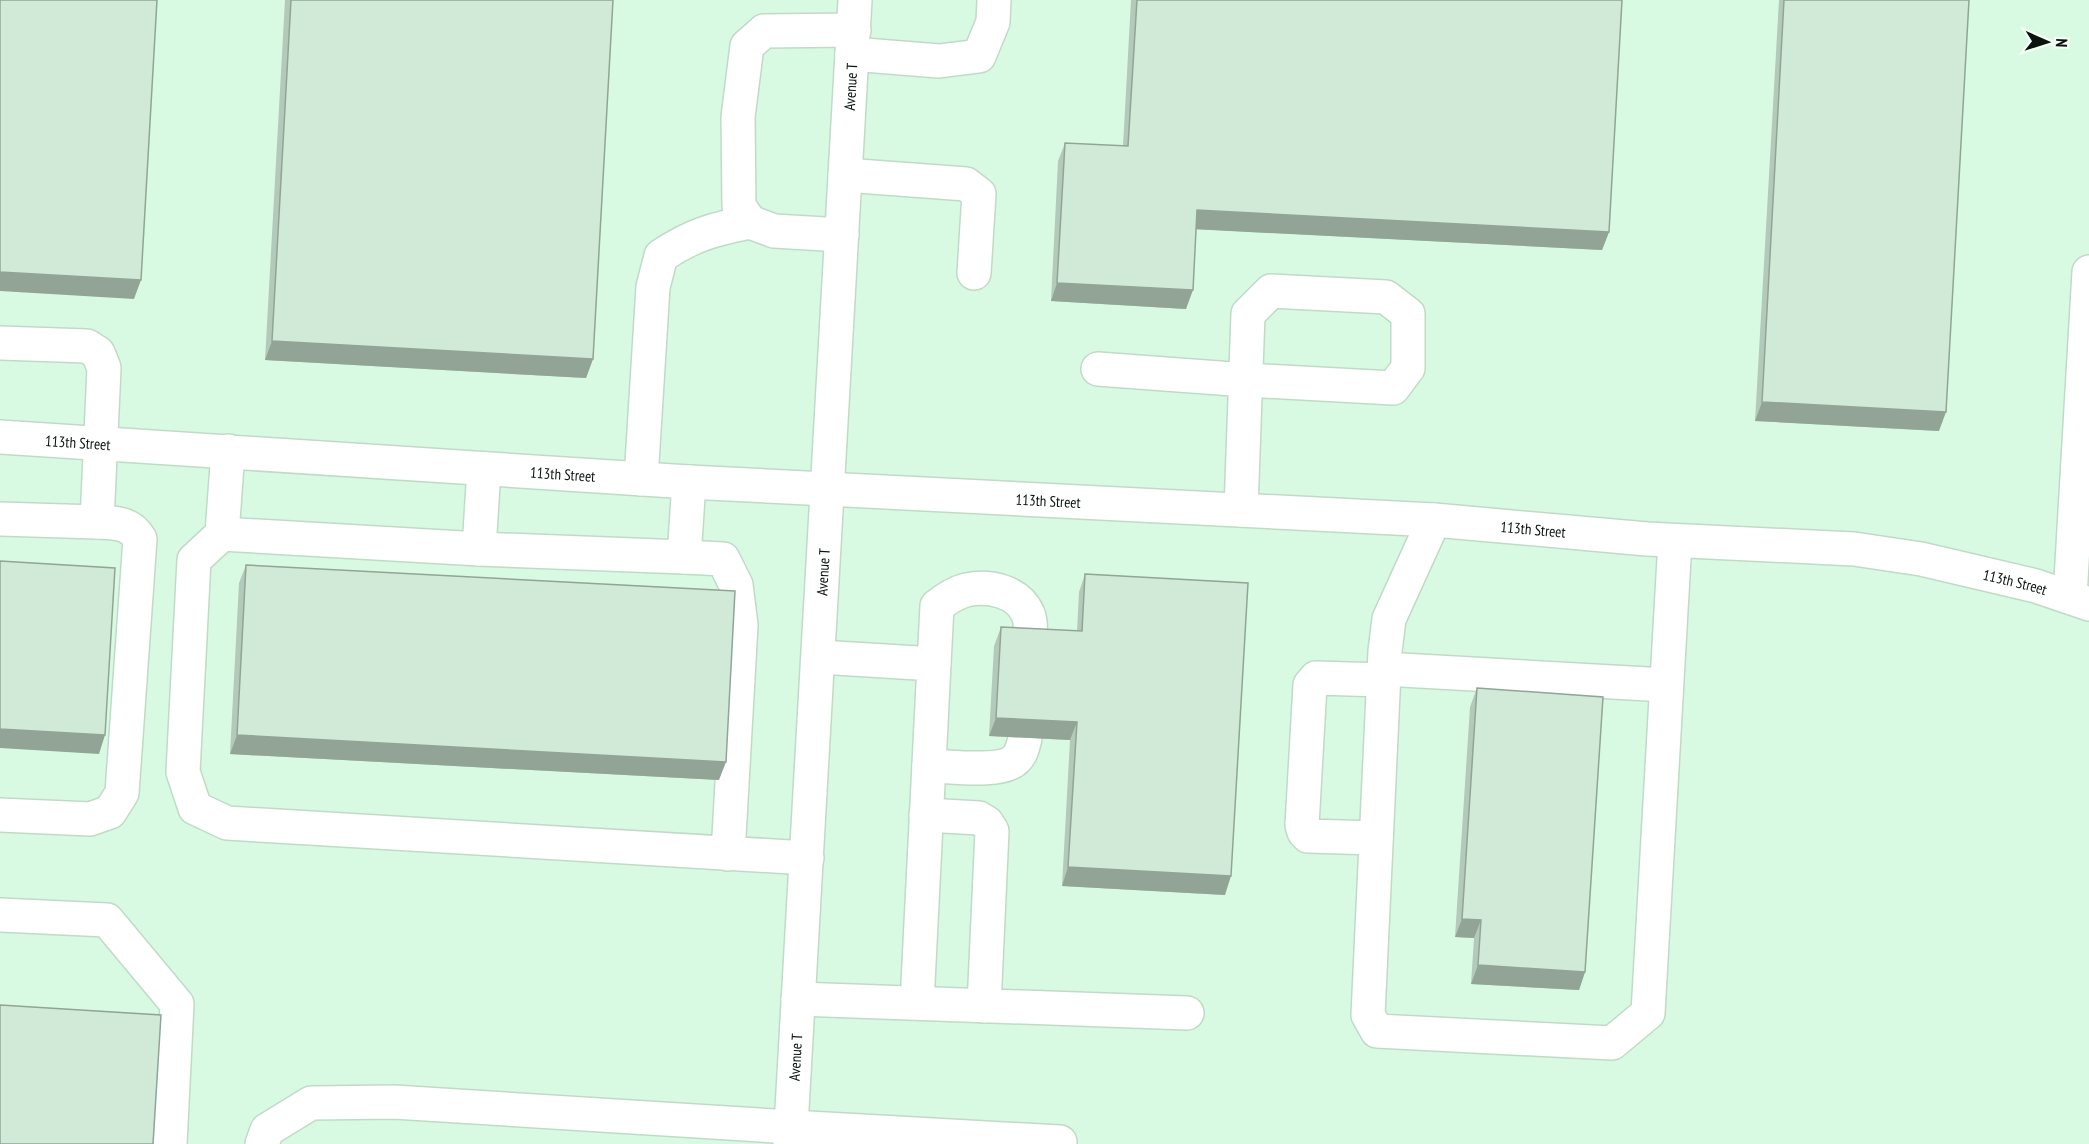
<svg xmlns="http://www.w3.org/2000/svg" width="2089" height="1144" viewBox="0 0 2089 1144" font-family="'PT Sans Narrow',sans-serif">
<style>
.built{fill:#d9fae2}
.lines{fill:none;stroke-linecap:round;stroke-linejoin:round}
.minor-casing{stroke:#c1dac8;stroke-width:36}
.minor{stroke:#fff;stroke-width:33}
.wall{fill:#b3c9b9}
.shaded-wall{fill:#92a496}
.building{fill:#d0ead7;stroke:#92a496;stroke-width:1.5}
.labels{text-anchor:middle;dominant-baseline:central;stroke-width:5;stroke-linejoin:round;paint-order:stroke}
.street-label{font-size:15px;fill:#0a130d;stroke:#f4fff7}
</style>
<rect width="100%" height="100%" fill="#f4fff7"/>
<path class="built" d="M0 0H2089V1144H0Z"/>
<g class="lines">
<defs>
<g id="minor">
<path d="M852 54 939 61 979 56 993 22 994 0"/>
<path d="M845 175 966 184 979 194 974 273"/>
<path d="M842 235 774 231 750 222 739 206 738 117 747 46 764 31 854 30"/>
<path d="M0 343 87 346 98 353 104 368 97 522C115 523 130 522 140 539L122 793 110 812 90 819 0 815"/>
<path d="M1098 369 1246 380 1393 388 1408 368V314L1386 297 1271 291 1248 314 1241 510"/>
<path id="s1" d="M0 437 689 482 1434 520 1647 539 1854 549 1921 559 2036 586 2089 604"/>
<path d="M228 451 222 534 194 560 183 772 195 808 227 823 807 858"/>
<path d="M641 479 653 287 661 256C692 235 714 229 750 222"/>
<path d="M0 519 97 522"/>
<path d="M1434 520 1389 619 1385 651 1368 1015 1377 1031 1612 1043 1648 1013 1675 541"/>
<path d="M222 534 479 549 684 557 689 482"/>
<path d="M479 549 484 469"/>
<path d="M684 557 723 559 736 585 741 625 728 854"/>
<path d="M2070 597 2089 272"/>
<path d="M819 657 934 664 917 1003"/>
<path d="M934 664 937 606C946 599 955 593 966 590 989 585 1018 591 1028 614 1032 624 1030 637 1029 647"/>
<path d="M1384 669 1666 685"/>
<path d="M929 766C949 766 1002 774 1016 759 1022 753 1023 746 1025 738"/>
<path d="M926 815 979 818 987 823 992 831 984 1006"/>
<path d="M1376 838 1308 836 1304 832 1302 825 1310 685 1316 678 1384 680"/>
<path d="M0 915 107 920 177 1004 170 1144"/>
<path d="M798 999 1187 1013"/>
<path d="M262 1144 267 1130 311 1103 394 1102 791 1127 1060 1142"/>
<path id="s2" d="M790 1144 855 0"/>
</g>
</defs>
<use href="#minor" class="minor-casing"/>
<use href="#minor" class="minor"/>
</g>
<path class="wall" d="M285 0H613L593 359 586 378 265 360Z
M1131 0H1622L1609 232 1602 250 1196 229 1186 309 1051 301 1058 161 1065 143 1123 146Z
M1779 0H1969L1939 431 1755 421Z
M246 565 719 780 230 754 239 583Z
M1085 574 1225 895 1062 886 1070 740 989 736 994 646 1001 627 1077 631 1079 592Z
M1477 688 1585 972 1579 990 1471 984 1474 938 1455 937 1470 707Z"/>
<path class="shaded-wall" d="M1197 210 1609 232 1602 250 1191 229Z
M0 272 141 280 134 299 0 291Z
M1057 283 1193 290 1186 309 1051 301Z
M272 341 593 359 586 378 265 360Z
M1762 402 1946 412 1939 431 1755 421Z
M996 718 1077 722 1070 740 989 736Z
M0 729 105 735 99 754 0 748Z
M237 735 726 762 719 780 230 754Z
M1068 867 1231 876 1225 895 1062 886Z
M1462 919 1481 920 1474 938 1455 937Z
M1478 965 1585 972 1579 990 1471 984Z"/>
<path class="building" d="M0 0H157L141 280 0 272Z
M291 0H613L593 359 272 341Z
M1137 0H1622L1609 232 1197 210 1193 290 1057 283 1065 143 1128 146Z
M1784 0H1969L1946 412 1762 402Z
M0 561 115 568 105 735 0 729Z
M246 565 735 591 726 762 237 735Z
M1085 574 1248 583 1231 876 1068 867 1077 722 996 718 1001 627 1082 631Z
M1477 688 1603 697 1585 972 1478 965 1481 920 1462 919Z
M0 1005 161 1015 153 1144H0Z"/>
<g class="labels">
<g class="street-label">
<text stroke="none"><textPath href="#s2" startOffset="1059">Avenue T</textPath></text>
<text stroke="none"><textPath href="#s1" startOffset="78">113th Street</textPath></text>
<text stroke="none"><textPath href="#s1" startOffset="564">113th Street</textPath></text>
<text stroke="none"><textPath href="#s1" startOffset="1050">113th Street</textPath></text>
<text stroke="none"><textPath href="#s1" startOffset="1536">113th Street</textPath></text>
<text stroke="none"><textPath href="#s2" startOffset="573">Avenue T</textPath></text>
<text stroke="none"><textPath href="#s1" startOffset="2022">113th Street</textPath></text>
<text stroke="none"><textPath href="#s2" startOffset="87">Avenue T</textPath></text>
</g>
</g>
<g transform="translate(2047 42) rotate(93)" stroke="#f4fff7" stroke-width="4.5" paint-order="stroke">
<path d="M0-4.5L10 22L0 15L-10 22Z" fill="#0a130d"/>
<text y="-9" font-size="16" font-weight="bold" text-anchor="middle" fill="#0a130d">N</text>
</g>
</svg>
